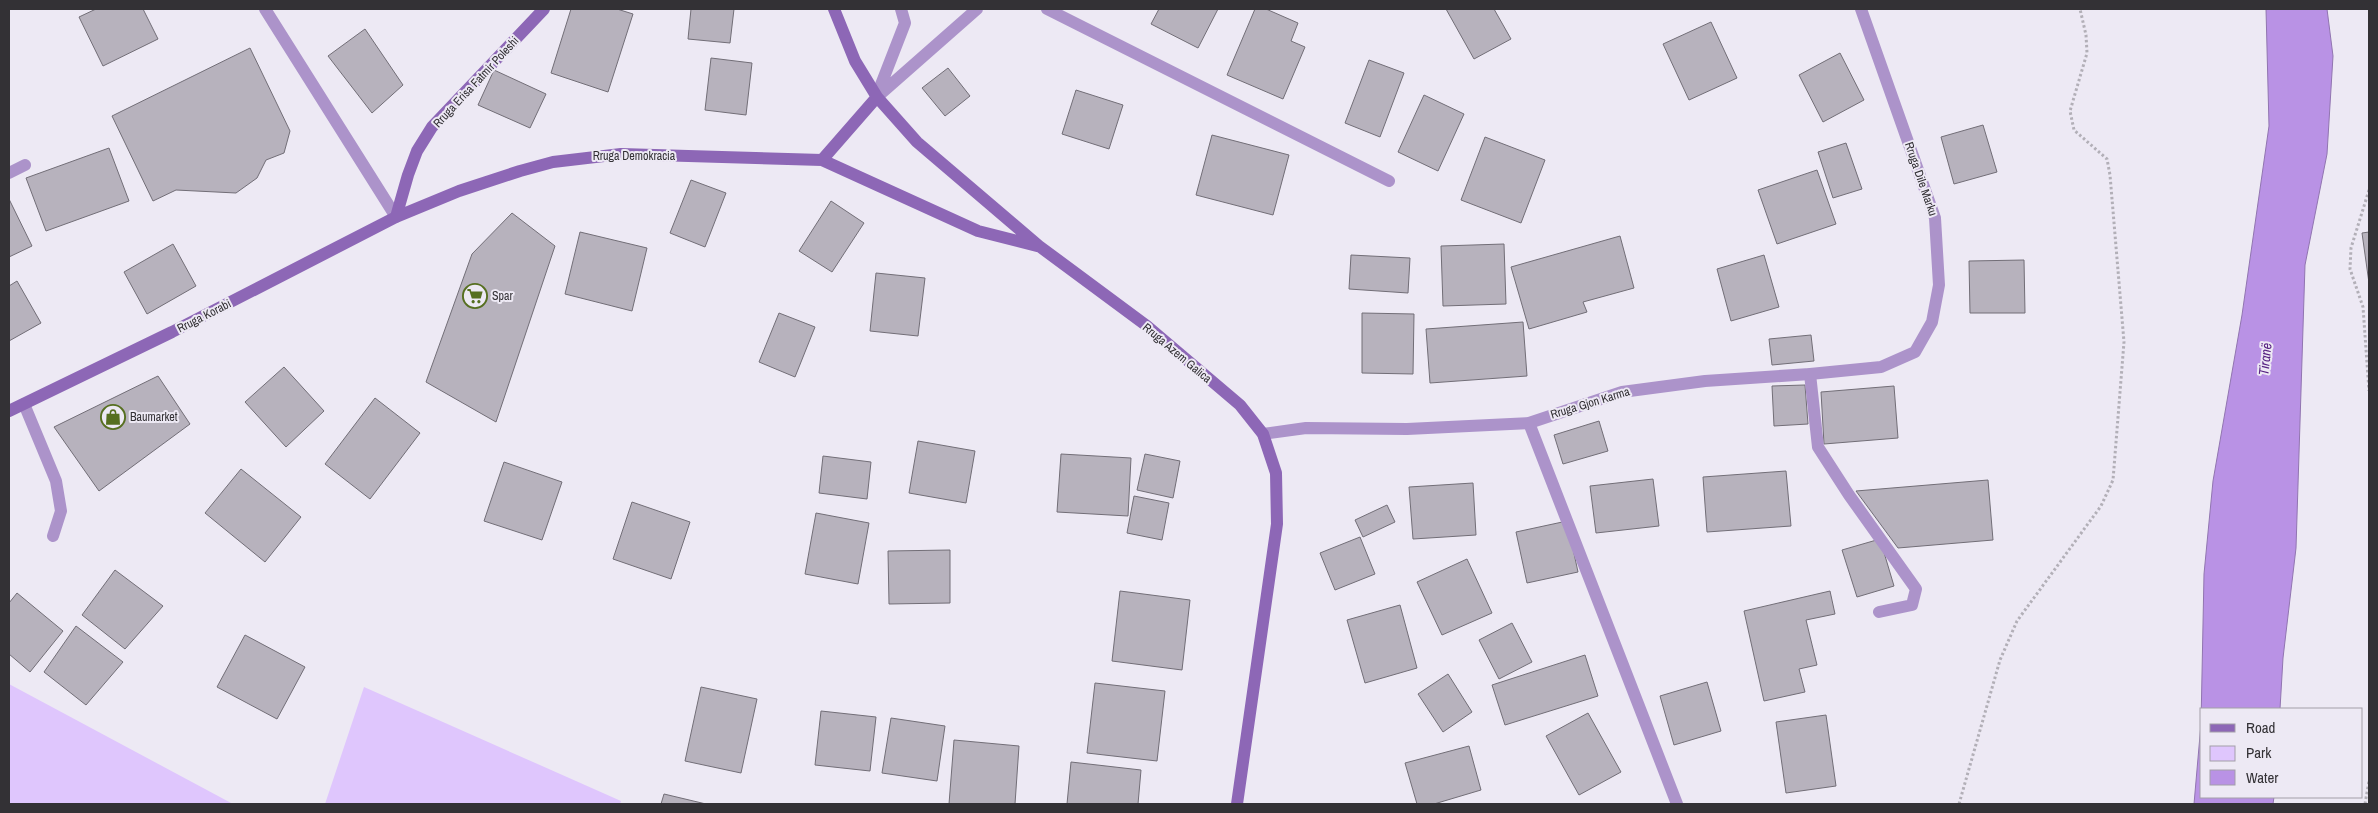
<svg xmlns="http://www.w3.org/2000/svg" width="2378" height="813" viewBox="0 0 2378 813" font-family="'Archivo Narrow',sans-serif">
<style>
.green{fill:#dfc6fd}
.water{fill:#b992e5;stroke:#9175b0}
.building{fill:#b7b2bd;stroke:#726e77}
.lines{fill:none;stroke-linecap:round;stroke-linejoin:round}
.path{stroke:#b2afb7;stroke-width:3;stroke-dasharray:2.5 2.5;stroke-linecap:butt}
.lane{stroke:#ac93ca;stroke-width:12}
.street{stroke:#ac93ca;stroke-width:12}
.secondary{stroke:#8d67b6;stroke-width:12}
.labels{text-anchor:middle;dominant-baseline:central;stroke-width:4;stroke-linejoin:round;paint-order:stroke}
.street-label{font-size:12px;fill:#333135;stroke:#ede9f4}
.poi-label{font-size:12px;fill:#333135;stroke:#ede9f4;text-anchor:start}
.water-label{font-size:14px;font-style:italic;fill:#562181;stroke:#ede9f4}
</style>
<rect width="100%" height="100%" fill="#ede9f4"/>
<path class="green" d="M9 684 233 804H9Z
M364 687 621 801 620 804H325Z"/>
<path class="water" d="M2266 9H2327L2333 56 2327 154 2305 265 2296 548 2283 658 2280 709H2202V797H2274L2273 804H2194L2201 724 2204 574 2213 481 2242 315 2269 126Z"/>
<path class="building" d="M96 9H143L158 39 103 66 79 17Z
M571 9H617L633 14 608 92 551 73Z
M691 9H734L730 43 688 39Z
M1159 9H1218L1198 48 1151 24Z
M1255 9H1266L1298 23 1291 41 1305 47 1283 99 1227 75Z
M1446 9H1494L1511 39 1474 59Z
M1711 22 1737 78 1689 100 1663 44Z
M365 29 403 85 372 113 328 56Z
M250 48 290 131 284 153 266 160 257 178 236 193 176 190 153 201 112 116Z
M1840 53 1864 100 1823 122 1799 75Z
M711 58 752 63 746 115 705 110Z
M1369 60 1404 73 1380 137 1345 123Z
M948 68 970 96 945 116 922 88Z
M494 70 546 94 530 128 478 105Z
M1076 90 1123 105 1109 149 1062 134Z
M1424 95 1464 114 1438 171 1398 152Z
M1983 125 1997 172 1954 184 1941 137Z
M1212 135 1289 155 1273 215 1196 195Z
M1485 137 1545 160 1521 223 1461 200Z
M1846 143 1862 189 1833 198 1818 152Z
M109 148 129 201 46 231 26 178Z
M1817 170 1836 224 1777 244 1758 190Z
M691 180 726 193 705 247 670 233Z
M9 199 32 246 9 257Z
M831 201 864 223 832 272 799 251Z
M512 213 555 246 496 422 426 382 472 254Z
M580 232 647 248 632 311 565 294Z
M2369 232V283L2362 233Z
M1620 236 1634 288 1583 302 1587 312 1529 329 1511 267Z
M173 244 196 286 147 314 124 272Z
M1504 244 1506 304 1443 306 1441 246Z
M1351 255 1410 258 1408 293 1349 289Z
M1764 255 1779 307 1731 321 1717 269Z
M2024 260 2025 313H1970L1969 261Z
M876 273 925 278 918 336 870 331Z
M17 281 41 323 9 341V286Z
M779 313 815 327 795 377 759 362Z
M1362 313 1414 314 1413 374 1362 373Z
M1523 322 1527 376 1430 383 1426 329Z
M1811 335 1814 361 1772 365 1769 339Z
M284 367 324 411 286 447 245 402Z
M158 376 190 424 99 491 54 427Z
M1805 385 1808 424 1774 426 1772 386Z
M1894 386 1898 438 1824 444 1821 392Z
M375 398 420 433 370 499 325 464Z
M1599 421 1608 451 1563 464 1554 435Z
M918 441 975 451 966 503 909 493Z
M1061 454 1131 458 1128 516 1057 512Z
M1145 454 1180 461 1173 498 1137 490Z
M823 456 871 462 867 499 819 493Z
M504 462 562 482 542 540 484 521Z
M241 469 301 517 265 562 205 513Z
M1786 471 1791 526 1707 532 1703 477Z
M1653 479 1659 526 1596 533 1590 486Z
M1988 480 1993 540 1898 548 1856 491Z
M1473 483 1476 535 1413 539 1409 487Z
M1134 496 1169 503 1162 540 1127 533Z
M632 502 690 522 671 579 613 559Z
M1387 505 1395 522 1363 537 1355 520Z
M816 513 869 523 858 584 805 574Z
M1567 521 1578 572 1527 583 1516 532Z
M1360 537 1375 574 1335 590 1320 553Z
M1880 539 1894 586 1857 597 1842 550Z
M950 550V603L889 604 888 551Z
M1467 559 1492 613 1442 635 1417 582Z
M115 570 163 606 125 649 82 615Z
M1120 591 1190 600 1182 670 1112 661Z
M1830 591 1835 614 1806 620 1817 665 1799 669 1805 692 1764 701 1744 611Z
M17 593 63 631 30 672 9 654V603Z
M1400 605 1417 668 1365 683 1347 620Z
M1512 623 1532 662 1499 679 1479 640Z
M76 626 123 662 86 705 44 672Z
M245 635 305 667 277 719 217 687Z
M1585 655 1598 696 1505 725 1492 685Z
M1448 674 1472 712 1443 732 1418 694Z
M1707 682 1721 731 1674 745 1660 696Z
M1095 683 1165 691 1157 761 1087 753Z
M701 687 757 699 741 773 685 761Z
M821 711 876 717 870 771 815 765Z
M1588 713 1621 772 1579 795 1546 736Z
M1826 715 1836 786 1786 793 1776 722Z
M891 718 945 726 937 781 882 773Z
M954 740 1019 746 1015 804H949Z
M1469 746 1481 790 1434 804H1417L1405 763Z
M1071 762 1141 770 1138 804H1067Z
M664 794 706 804H661Z"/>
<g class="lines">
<path class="path" d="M2369 190 2351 248 2350 269 2363 307 2369 391
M1959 804 2000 660 2017 621 2101 506 2113 480 2124 342 2110 175 2107 159 2074 130 2070 111 2087 53 2086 35 2080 9
M2365 804 2369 781"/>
<path class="lane" d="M1047 9 1389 181
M877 95 905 23 901 9
M877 97 977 9
M9 173 25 165
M1810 374 1818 447 1849 495 1916 589 1912 605 1879 612
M24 404 56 481 61 511 53 536
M1529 423 1677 804"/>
<path class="street" d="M265 9 396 217
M1263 434 1306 428 1407 429 1529 423 1622 392 1705 381 1810 374 1881 367 1915 352 1932 322 1939 285 1935 218 1861 9"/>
<path class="secondary" d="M834 9 855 61 877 97 917 142 1039 246 1147 326 1240 405 1263 434 1276 473 1277 524 1237 804
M822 160 978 231 1037 246
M396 217 408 175 417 151 432 127 544 9
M9 411 172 332 396 217 459 191 520 171 553 162 621 154 822 160 877 97"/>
</g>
<defs>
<symbol id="supermarket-ring" viewBox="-11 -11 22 22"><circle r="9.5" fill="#ede9f4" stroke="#566f20" stroke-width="1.5"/><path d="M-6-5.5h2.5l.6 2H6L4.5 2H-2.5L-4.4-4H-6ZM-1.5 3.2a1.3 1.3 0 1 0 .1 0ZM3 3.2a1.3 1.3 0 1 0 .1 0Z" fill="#566f20"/></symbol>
<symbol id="shop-ring" viewBox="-11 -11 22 22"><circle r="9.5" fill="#ede9f4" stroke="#566f20" stroke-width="1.5"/><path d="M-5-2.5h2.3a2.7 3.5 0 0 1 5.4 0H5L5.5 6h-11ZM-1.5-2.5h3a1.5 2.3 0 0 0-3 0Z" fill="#566f20"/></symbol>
</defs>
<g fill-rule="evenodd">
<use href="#supermarket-ring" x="461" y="282" width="28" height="28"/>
<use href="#shop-ring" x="99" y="403" width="28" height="28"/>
</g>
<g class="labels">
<g class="street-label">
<text transform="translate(476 82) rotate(-47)">Rruga Erisa Fatmir Poleshi</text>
<text x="634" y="156">Rruga Demokracia</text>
<text transform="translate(1921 179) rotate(71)">Rruga Dile Marku</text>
<text transform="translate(204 316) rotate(-27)">Rruga Korabi</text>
<text transform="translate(1177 353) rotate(40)">Rruga Azem Galica</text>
<text transform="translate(1590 403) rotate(-17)">Rruga Gjon Karma</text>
</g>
<g class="poi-label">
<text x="492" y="296">Spar</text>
<text x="130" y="417">Baumarket</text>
</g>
<g class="water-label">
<text transform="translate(2265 359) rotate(-84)">Tiranë</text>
</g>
</g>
<rect width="2378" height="813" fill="none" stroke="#333135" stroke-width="20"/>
<rect x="2200" y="708" width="162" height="90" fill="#ede9f4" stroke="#a39fa8"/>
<rect x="2210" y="724" width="25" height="8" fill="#8d67b6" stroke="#a39fa8"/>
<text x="2246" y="733" font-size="15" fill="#333135">Road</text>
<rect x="2210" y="746" width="25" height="15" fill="#dfc6fd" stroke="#a39fa8"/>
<text x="2246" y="758" font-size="15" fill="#333135">Park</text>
<rect x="2210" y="770" width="25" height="15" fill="#b992e5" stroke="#a39fa8"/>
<text x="2246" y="783" font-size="15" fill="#333135">Water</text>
</svg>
